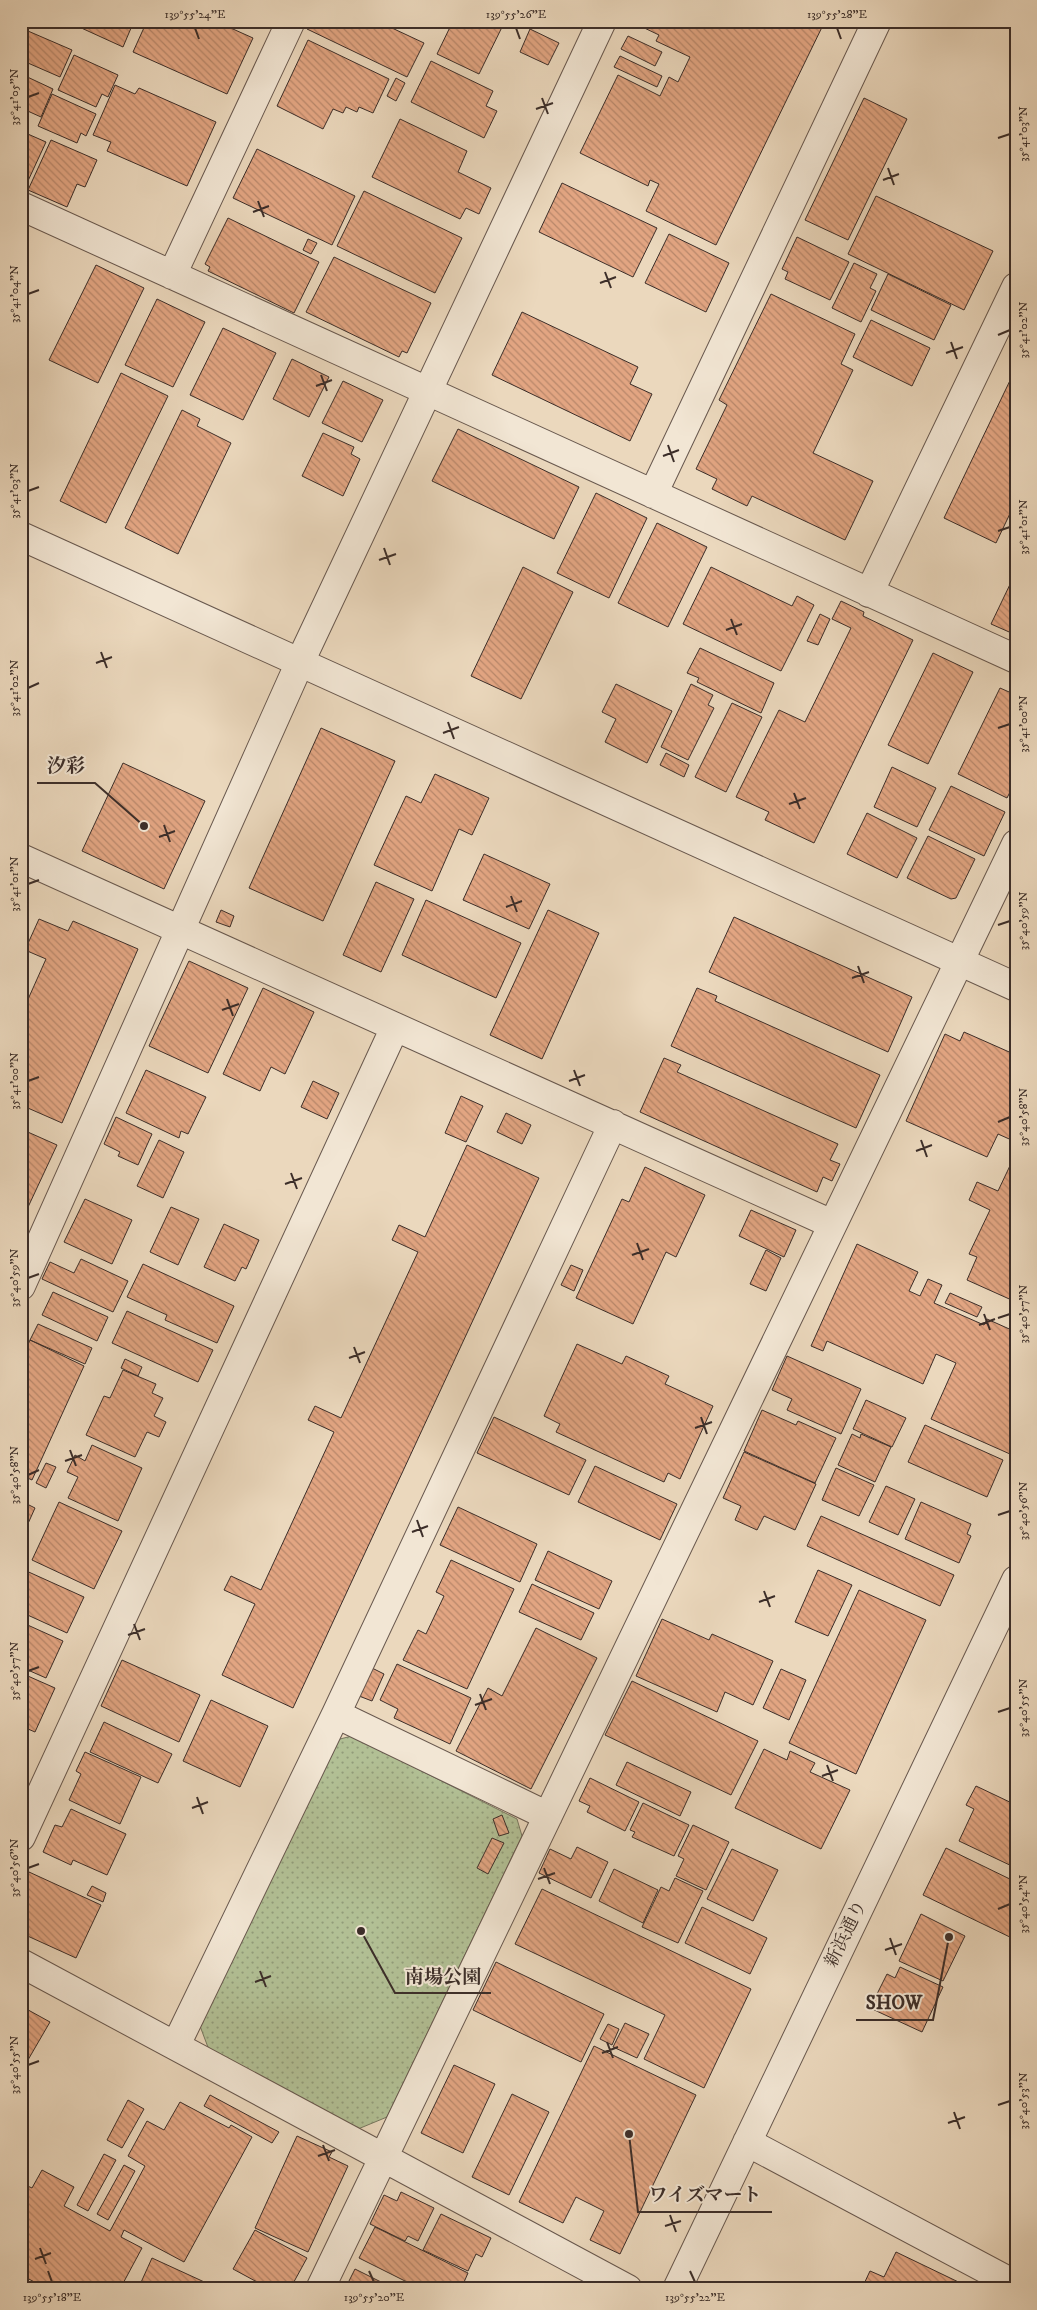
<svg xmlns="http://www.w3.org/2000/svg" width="1037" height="2310" viewBox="0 0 1037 2310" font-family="'IM FELL DW Pica','Noto Serif JP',serif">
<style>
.park{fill:url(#park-dots);stroke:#77775f}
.building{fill:url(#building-back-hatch);stroke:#3c2e29}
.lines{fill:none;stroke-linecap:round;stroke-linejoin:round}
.minor-casing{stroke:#68584e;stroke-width:30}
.tertiary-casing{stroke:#68584e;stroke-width:30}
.minor{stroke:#f2e6d4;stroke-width:28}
.tertiary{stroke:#f2e6d4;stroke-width:28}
.ticks{fill:none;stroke:#3c2e29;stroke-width:2}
.labels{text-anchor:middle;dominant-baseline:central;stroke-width:4;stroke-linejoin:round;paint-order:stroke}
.street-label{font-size:18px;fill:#3c2e29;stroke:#f2e6d4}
.leader{fill:none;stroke:#3c2e29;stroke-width:2}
.callout-dot{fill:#3c2e29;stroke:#f2e6d4;stroke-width:2}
.callout-label{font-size:19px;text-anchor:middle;font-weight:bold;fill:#3c2e29;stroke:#f2e6d4;stroke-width:4;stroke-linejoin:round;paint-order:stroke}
.neatline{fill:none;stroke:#3c2e29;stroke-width:2}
.ticks-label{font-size:12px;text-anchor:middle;fill:#3c2e29}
</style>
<defs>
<pattern id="park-dots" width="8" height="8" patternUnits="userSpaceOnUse" patternTransform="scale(1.25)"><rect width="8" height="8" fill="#b2c095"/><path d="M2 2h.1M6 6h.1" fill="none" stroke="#929c7a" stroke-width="1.8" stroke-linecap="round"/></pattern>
<pattern id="building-back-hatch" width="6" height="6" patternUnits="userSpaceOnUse" patternTransform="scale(1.25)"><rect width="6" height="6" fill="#e2a582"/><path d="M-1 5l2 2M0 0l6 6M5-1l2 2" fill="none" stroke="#b8876a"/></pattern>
</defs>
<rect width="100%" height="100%" fill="#ebd8bd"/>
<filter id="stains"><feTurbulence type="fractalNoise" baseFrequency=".004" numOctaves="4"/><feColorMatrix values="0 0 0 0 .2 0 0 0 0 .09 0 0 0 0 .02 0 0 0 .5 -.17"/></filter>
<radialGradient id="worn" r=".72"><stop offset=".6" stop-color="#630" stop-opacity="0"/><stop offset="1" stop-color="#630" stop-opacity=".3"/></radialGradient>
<path class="park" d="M352 1736 517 1819 522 1836 387 2117 358 2129 209 2050 200 2026 336 1740Z"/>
<path class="building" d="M66 21H134L123 47Z
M147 21H215L253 38 227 94 133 52Z
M311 21H377L424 43 407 77 307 29Z
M395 21H412L409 28Z
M453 21H505L479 74 437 54Z
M638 21H825L716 245 646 211 659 184 650 180 648 186 580 153 618 75 660 96 669 77 678 82 690 57 656 41 659 35 636 24Z
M21 28 72 50 60 77 21 60Z
M530 29 559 43 548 65 520 52Z
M628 36 662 52 655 66 621 49Z
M308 40 389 79 373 113 359 107 357 112 346 107 343 113 333 109 323 129 277 106Z
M74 55 118 75 108 97 102 94 96 107 58 90Z
M620 56 662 76 657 87 614 67Z
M431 61 493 91 486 106 497 111 484 138 411 102Z
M21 74 53 89 41 117 21 108Z
M396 78 405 83 396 101 387 96Z
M115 85 135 94 139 88 216 122 187 186 107 151 111 142 93 135Z
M52 94 96 114 86 136 81 133 77 143 38 126Z
M864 98 907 119 848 240 805 220Z
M400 119 467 151 458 172 491 188 479 214 466 208 460 219 372 177Z
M21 131 46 142 27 183 21 181Z
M51 140 97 160 85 187 77 184 67 207 28 190Z
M257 149 355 196 332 245 233 198Z
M562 183 657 228 633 277 539 232Z
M364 191 462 238 435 293 337 246Z
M876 196 993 251 964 310 848 254Z
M228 218 319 262 294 313 208 271 210 267 205 264Z
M669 234 729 263 706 312 645 283Z
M797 237 849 262 830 300 785 279 788 272 782 269Z
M308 239 317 243 311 254 303 250Z
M334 257 431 303 407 353 402 351 399 357 306 312Z
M854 263 877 274 870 288 876 291 861 322 832 308Z
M96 265 144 288 98 383 49 360Z
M888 274 951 305 934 340 871 310Z
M771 294 855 334 841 364 853 370 813 453 873 481 845 540 752 496 747 506 712 489 717 479 696 469 727 405 719 400Z
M157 299 205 322 173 387 125 365Z
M522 312 638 367 630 384 652 394 630 441 492 375Z
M871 320 930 348 912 386 853 357Z
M223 328 276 353 243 420 190 395Z
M292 359 329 377 309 417 273 399Z
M1016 368V501L996 543 944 518Z
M121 373 168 396 106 523 60 501Z
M343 381 383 400 362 442 322 423Z
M182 410 200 419 197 426 231 443 178 554 125 528Z
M458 429 579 487 554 539 432 481Z
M323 433 354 447 351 454 360 459 343 496 302 476Z
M596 493 647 518 609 598 557 573Z
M657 523 707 547 668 627 618 603Z
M523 567 573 592 521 699 471 676Z
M711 567 792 606 797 596 814 605 781 671 683 624Z
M1014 576H1016V635L991 624Z
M841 601 864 612 863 616 913 640 814 843 765 820 769 812 736 797 779 710 805 722 851 628 832 619Z
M820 614 830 619 818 645 807 641Z
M700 648 774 683 761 713 697 682 699 678 687 673Z
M933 653 973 672 928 764 888 745Z
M616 684 672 711 647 763 605 742 616 719 602 712Z
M691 684 713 695 708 705 714 708 688 760 661 747Z
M1000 688 1016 695V780L1007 798 958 774Z
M732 703 762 717 726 792 695 777Z
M321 728 395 761 323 921 249 888Z
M666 753 689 765 684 777 660 765Z
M123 763 205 801 164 889 82 851Z
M892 767 936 788 917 827 874 807Z
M435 774 489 798 472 835 459 829 432 891 374 865 406 796 421 803Z
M951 786 1005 812 984 856 929 830Z
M867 813 917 838 897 878 847 854Z
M928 836 975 859 956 898 951 899 907 878Z
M484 854 550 884 529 929 463 900Z
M376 882 414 899 381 972 343 955Z
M426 900 521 943 496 998 402 955Z
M221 910 234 916 230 927 216 922Z
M548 910 599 933 542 1059 490 1035Z
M734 917 912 997 888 1052 709 972Z
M39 919 68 931 73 921 138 949 62 1123 21 1105V1015L46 959 25 950Z
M189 961 248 988 208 1073 149 1046Z
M263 988 314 1012 285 1074 271 1067 260 1091 223 1074Z
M697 988 717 996 715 1001 880 1075 856 1128 671 1046Z
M964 1032 1016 1055V1142L998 1134 987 1157 906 1121 945 1034 960 1041Z
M664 1058 681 1065 677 1072 838 1144 830 1160 840 1164 832 1181 823 1177 817 1192 640 1112Z
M146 1070 206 1097 188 1134 181 1131 179 1138 126 1113Z
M313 1081 339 1093 327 1119 301 1107Z
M461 1096 483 1106 466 1142 445 1133Z
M506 1113 531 1125 522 1144 497 1132Z
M116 1117 152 1134 138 1165 118 1156 120 1152 104 1144Z
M21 1129 57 1145 22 1220H21Z
M159 1140 184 1152 163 1198 137 1186Z
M467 1145 539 1178 293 1708 222 1675 255 1604 224 1590 231 1576 261 1590 334 1432 308 1420 315 1406 341 1418 418 1252 392 1240 399 1225 425 1237Z
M1016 1153V1302L967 1280 977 1257 969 1254 990 1210 969 1200 977 1182 998 1191Z
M645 1167 705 1195 676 1257 666 1252 633 1324 576 1298 622 1199 629 1202Z
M85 1199 132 1220 112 1264 64 1242Z
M171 1207 199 1219 178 1265 150 1252Z
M751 1210 796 1230 784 1257 739 1236Z
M224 1224 259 1240 246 1269 242 1267 235 1281 204 1267Z
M857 1244 918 1272 909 1291 920 1296 928 1279 942 1285 934 1303 984 1325 987 1319 1016 1332V1442L1010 1454 931 1419 956 1363 936 1354 923 1384 827 1341 823 1351 811 1346Z
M766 1250 781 1258 766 1291 750 1284Z
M81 1259 128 1281 113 1312 42 1279 50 1262 74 1273Z
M143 1264 234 1306 217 1343 165 1320 167 1315 127 1297Z
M571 1265 583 1270 574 1291 561 1285Z
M53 1292 108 1317 97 1341 42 1315Z
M950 1293 982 1307 977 1317 945 1303Z
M127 1311 213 1350 198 1382 112 1343Z
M38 1324 92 1348 85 1364 30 1340Z
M30 1340 84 1366 32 1480 21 1475V1359Z
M577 1344 622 1364 626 1356 669 1376 665 1384 713 1406 680 1479 668 1473 664 1482 556 1432 560 1424 544 1416Z
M787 1356 861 1389 841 1434 787 1410 792 1399 772 1390Z
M125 1359 142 1367 138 1376 121 1368Z
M123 1370 156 1384 152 1393 163 1398 154 1416 166 1422 159 1437 147 1432 135 1457 86 1435 104 1396 110 1398Z
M866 1400 906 1418 892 1447 853 1429Z
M762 1410 796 1425 798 1421 836 1438 815 1483 744 1451Z
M494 1417 586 1460 569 1495 477 1453Z
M925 1425 1003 1460 987 1497 908 1462Z
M852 1434 860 1438 861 1434 891 1447 875 1482 838 1465Z
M92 1445 142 1468 118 1521 68 1498 78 1477 67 1472 75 1455 85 1461Z
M744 1452 816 1484 795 1530 764 1516 757 1530 735 1520 741 1506 723 1498Z
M46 1463 56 1467 46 1488 36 1483Z
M595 1466 677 1504 660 1540 578 1502Z
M836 1468 874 1485 859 1516 822 1500Z
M886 1486 915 1499 898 1535 869 1522Z
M21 1501 35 1508 22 1537 21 1536Z
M59 1502 122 1531 94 1589 32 1560Z
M921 1502 971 1524 967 1534 971 1536 959 1563 905 1539Z
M458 1507 537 1544 520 1582 440 1545Z
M821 1516 954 1575 940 1606 807 1546Z
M548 1551 612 1581 599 1609 535 1580Z
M451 1560 514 1589 467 1689 403 1660 418 1630 426 1634 444 1596 436 1592Z
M22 1569 84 1597 67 1633 21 1612Z
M818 1570 852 1585 828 1636 795 1622Z
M532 1584 594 1613 581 1640 519 1612Z
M859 1590 926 1620 856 1774 789 1743Z
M662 1619 709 1640 712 1634 773 1661 753 1705 725 1692 717 1712 636 1676Z
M21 1622 63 1641 46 1678 21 1667Z
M536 1628 597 1658 531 1789 456 1751 488 1688 502 1696Z
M122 1660 200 1695 179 1742 101 1706Z
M397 1664 471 1698 450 1744 394 1718 398 1709 380 1700Z
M372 1668 384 1674 372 1701 359 1696Z
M781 1669 806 1680 789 1720 763 1708Z
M21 1673 55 1688 35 1732 21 1726Z
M632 1681 758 1741 731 1795 605 1735Z
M211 1700 268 1726 240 1787 183 1761Z
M104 1722 172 1754 158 1783 90 1752Z
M764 1749 787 1760 790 1751 815 1763 810 1772 850 1790 821 1849 735 1808Z
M85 1752 141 1777 120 1824 69 1800 81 1774 76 1771Z
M627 1762 691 1792 680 1816 616 1785Z
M590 1778 639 1802 625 1831 587 1812 590 1806 579 1801Z
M976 1786 1016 1805V1868L959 1841 974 1809 966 1805Z
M643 1803 689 1825 674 1856 632 1837 635 1832 630 1830Z
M71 1809 126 1834 107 1875 73 1860 71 1865 43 1852 55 1825 62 1827Z
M502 1815 509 1833 499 1836 493 1819Z
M693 1825 729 1842 706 1890 676 1876 684 1859 678 1856Z
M492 1838 504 1843 488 1874 477 1868Z
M577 1847 608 1862 591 1898 539 1873 550 1849 571 1859Z
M946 1848 1016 1882V1940L923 1895Z
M732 1849 778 1870 753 1921 707 1899Z
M614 1869 658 1890 643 1923 599 1901Z
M29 1872 101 1905 76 1958 21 1933V1887Z
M675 1878 703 1891 678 1943 642 1927 661 1887 669 1891Z
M92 1886 106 1893 103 1902 87 1895Z
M542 1889 751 1989 704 2088 644 2059 665 2015 515 1944Z
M702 1907 767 1938 750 1974 685 1943Z
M921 1914 965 1936 943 1981 899 1961Z
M496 1962 604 2014 581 2062 473 2010Z
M900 1967 943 1987 922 2032 870 2008 887 1974 895 1978Z
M21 2006 50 2022 21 2072Z
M625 2023 649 2034 637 2058 613 2047Z
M608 2024 619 2029 612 2045 600 2039Z
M594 2046 696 2095 620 2254 590 2240 604 2211 576 2197 563 2223 519 2202Z
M454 2065 495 2084 463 2153 421 2133Z
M512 2094 549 2112 509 2195 472 2177Z
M210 2095 279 2132 272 2143 204 2106Z
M128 2100 144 2109 122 2148 107 2140Z
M180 2102 229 2128 231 2125 252 2137 184 2262 124 2230 121 2237 142 2248 120 2289H48L21 2275V2183L32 2188 42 2170 74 2187 64 2206 110 2231 145 2166 128 2156 147 2121 164 2130Z
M297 2136 332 2152 329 2157 348 2166 308 2252 255 2228Z
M104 2154 116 2160 88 2211 77 2205Z
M124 2165 135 2171 108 2220 97 2214Z
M401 2192 434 2208 418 2241 408 2236 405 2241 370 2224 384 2195 397 2201Z
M441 2214 491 2238 482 2257 476 2254 468 2271 423 2250Z
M375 2227 468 2273 461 2289H421L359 2258Z
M255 2230 307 2258 290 2289H282L275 2285 273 2289H270L233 2269Z
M896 2252 973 2289H868L863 2286 870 2271 884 2277Z
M152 2258 200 2280 219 2289H138Z
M355 2269 395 2289H345Z"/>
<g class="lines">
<defs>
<path id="minor" d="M21 206 1016 659
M172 275 291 21
M653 494 877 21
M869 593 1016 287
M21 858 832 1224
M21 1286 300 662
M336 1714 548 1816
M21 1837 395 1027
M21 1963 628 2289
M176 2045 336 1714 613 1124
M320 2289 1016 844"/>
<path id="tertiary" d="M21 536 1016 987
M300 662 602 21
M747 2142 1016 2285
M677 2289 1016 1580"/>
</defs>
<use href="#minor" class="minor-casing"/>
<use href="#tertiary" class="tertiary-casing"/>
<use href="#minor" class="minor"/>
<use href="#tertiary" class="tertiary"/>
</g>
<path class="ticks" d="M195 28 199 39M516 28 520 39M837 28 841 39M28 97 39 93M542 98 548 114M536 109 553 103M998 138 1010 134M888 168 894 185M883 180 899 174M258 201 264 217M253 212 269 206M605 272 611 288M600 283 616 277M28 294 39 290M998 335 1010 330M951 342 957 359M946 353 963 347M321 375 327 391M316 386 332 380M668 445 674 462M663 456 679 450M28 491 39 487M998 531 1010 527M384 548 390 565M379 560 396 554M731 619 737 635M726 630 742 624M101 652 107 668M96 663 112 657M28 688 39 683M448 722 454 739M998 728 1010 724M443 733 459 727M794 793 800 809M789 804 806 798M164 825 170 842M159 837 175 831M28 884 39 880M511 896 517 912M506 907 522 901M998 925 1010 921M858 966 864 983M852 978 869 972M227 999 233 1016M222 1010 239 1004M574 1070 580 1086M28 1081 39 1077M569 1081 585 1075M998 1122 1010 1117M921 1140 927 1157M916 1151 932 1145M291 1173 297 1189M285 1184 302 1178M637 1243 643 1260M632 1255 649 1249M28 1278 39 1274M984 1314 990 1330M998 1318 1010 1314M979 1325 995 1319M354 1347 360 1363M349 1358 365 1352M701 1417 707 1434M695 1428 712 1422M70 1450 76 1466M65 1461 82 1455M28 1475 39 1470M998 1515 1010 1511M417 1520 423 1537M412 1532 428 1526M764 1591 770 1607M759 1602 775 1596M134 1624 140 1640M128 1635 145 1629M28 1671 39 1667M480 1694 486 1710M475 1705 492 1699M998 1712 1010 1708M827 1765 833 1781M822 1776 838 1770M197 1797 203 1814M192 1808 208 1802M28 1868 39 1864M544 1868 550 1884M538 1879 555 1873M998 1909 1010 1904M890 1938 896 1955M885 1950 902 1944M260 1971 266 1987M255 1982 271 1976M607 2042 613 2058M602 2053 618 2047M28 2065 39 2061M998 2105 1010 2101M954 2112 960 2129M948 2123 965 2117M323 2145 329 2161M318 2156 335 2150M670 2215 676 2232M665 2226 681 2221M40 2248 46 2264M35 2259 51 2253M48 2271 52 2282M369 2271 374 2282M690 2271 695 2282"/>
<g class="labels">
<g class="street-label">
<text transform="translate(846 1934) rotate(-64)">新浜通り</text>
</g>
</g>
<path class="leader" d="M144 826L95 783H37M361 1931L395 1993H491M949 1937L933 2020H856M629 2134L638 2212H772"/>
<g class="callout-dot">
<circle cx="144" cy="826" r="5"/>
<circle cx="361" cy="1931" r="5"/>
<circle cx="949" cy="1937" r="5"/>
<circle cx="629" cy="2134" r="5"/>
</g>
<g class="callout-label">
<text x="66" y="772">汐彩</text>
<text x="443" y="1983">南場公園</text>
<text x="894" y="2009">SHOW</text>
<text x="705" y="2201">ワイズマート</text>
</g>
<rect width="1037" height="2310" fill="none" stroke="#ebd8bd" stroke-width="55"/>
<rect x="28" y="28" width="982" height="2254" class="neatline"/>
<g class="ticks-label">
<text x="195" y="18">139°55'24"E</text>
<text x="516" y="18">139°55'26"E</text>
<text x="837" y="18">139°55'28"E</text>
<text transform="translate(14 97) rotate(-90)" y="4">35°41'05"N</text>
<text transform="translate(1023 134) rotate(-90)" y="4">35°41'03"N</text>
<text transform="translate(14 294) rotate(-90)" y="4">35°41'04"N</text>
<text transform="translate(1023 330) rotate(-90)" y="4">35°41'02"N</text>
<text transform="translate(14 491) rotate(-90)" y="4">35°41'03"N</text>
<text transform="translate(1023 527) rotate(-90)" y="4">35°41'01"N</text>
<text transform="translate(14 688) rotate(-90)" y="4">35°41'02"N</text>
<text transform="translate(1023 724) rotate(-90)" y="4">35°41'00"N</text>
<text transform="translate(14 884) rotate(-90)" y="4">35°41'01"N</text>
<text transform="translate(1023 921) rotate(-90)" y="4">35°40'59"N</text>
<text transform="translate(14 1081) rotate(-90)" y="4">35°41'00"N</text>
<text transform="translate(1023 1117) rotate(-90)" y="4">35°40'58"N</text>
<text transform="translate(14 1278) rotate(-90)" y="4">35°40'59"N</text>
<text transform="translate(1023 1314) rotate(-90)" y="4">35°40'57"N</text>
<text transform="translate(14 1475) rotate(-90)" y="4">35°40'58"N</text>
<text transform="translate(1023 1511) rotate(-90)" y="4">35°40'56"N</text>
<text transform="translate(14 1671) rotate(-90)" y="4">35°40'57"N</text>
<text transform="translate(1023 1708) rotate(-90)" y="4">35°40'55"N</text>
<text transform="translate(14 1868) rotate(-90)" y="4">35°40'56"N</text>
<text transform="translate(1023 1904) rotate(-90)" y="4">35°40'54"N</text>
<text transform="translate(14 2065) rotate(-90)" y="4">35°40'55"N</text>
<text transform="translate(1023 2101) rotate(-90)" y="4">35°40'53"N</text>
<text x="52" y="2301">139°55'18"E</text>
<text x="374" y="2301">139°55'20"E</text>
<text x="695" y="2301">139°55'22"E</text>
</g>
<rect width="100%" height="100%" filter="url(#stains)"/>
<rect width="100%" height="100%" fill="url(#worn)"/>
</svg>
